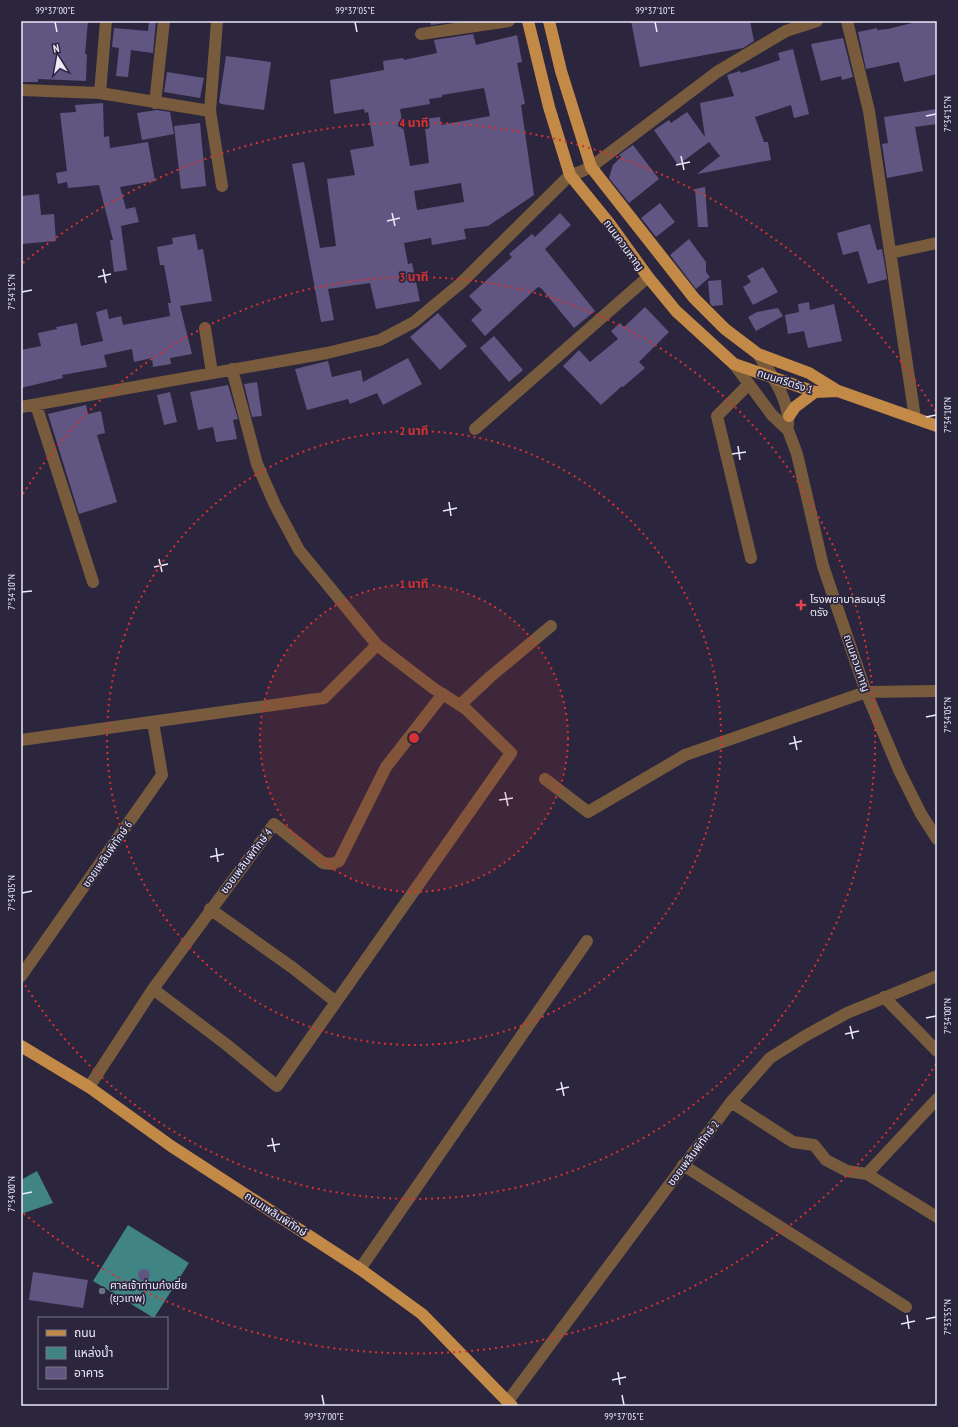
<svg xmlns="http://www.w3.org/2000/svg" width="958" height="1427" viewBox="0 0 958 1427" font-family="'PT Sans Narrow','Noto Sans Thai',sans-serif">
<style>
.water{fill:#408484}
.building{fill:#605681;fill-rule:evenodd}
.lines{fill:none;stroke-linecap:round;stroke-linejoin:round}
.minor{stroke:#775b3c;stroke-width:12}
.major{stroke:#c38946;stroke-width:12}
.ticks{fill:none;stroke:#ece9f9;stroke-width:1.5}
.ring{fill:none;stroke:#d73232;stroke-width:2;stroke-dasharray:2 4}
.health-dot{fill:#e0444e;stroke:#2b263d;stroke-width:1.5}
.worship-dot{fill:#6b7280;stroke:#2b263d;stroke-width:1.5}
.labels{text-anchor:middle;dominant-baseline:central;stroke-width:3.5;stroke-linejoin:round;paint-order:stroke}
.street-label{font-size:11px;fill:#ece9f9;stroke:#2b263d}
.poi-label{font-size:11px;fill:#ece9f9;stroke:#2b263d;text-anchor:start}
.centre{fill:#d73232;stroke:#2b263d;stroke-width:2}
.ring-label{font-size:12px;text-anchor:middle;font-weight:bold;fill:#d73232;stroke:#2b263d;stroke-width:3.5;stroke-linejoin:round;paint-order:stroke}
.neatline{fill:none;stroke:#ece9f9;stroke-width:1.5}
.ticks-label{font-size:10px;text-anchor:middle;fill:#ece9f9}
</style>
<rect width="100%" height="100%" fill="#2b263d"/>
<path class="water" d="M37 1171 53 1203 21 1214V1180Z
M128 1225 189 1263 154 1318 93 1281Z"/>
<path class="building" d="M21 21H88L85 54H87L86 81 38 79V82H21Z
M149 21H156L153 53 131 50 128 77 116 76 119 48 112 47 114 28 148 31Z
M430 21H458L431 25Z
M631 21H750L754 41 743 48 640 67Z
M920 21H937V74L904 82 899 62 866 69 858 32 877 28V30L888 29Z
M473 34 476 45 517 35 522 62 517 63 525 104 521 105 534 195 488 226 464 229 466 239 432 245 431 238 404 243 408 264 412 263 420 301 376 309 370 283 328 289 334 320 321 322 292 164 304 162 320 248 336 246 327 179 355 175 350 150 374 146 368 112 365 113 364 109 334 114 330 80 384 70 383 61 403 58 404 60 437 53 434 40ZM484 88 490 116 441 125 440 117 424 119 429 163 410 166 400 109 430 104 429 99 442 97V95ZM461 183 464 202 417 210 414 191Z
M843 38 853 77 842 80 841 76 821 81 811 44Z
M793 49 809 114 794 118 791 105 755 117 764 142H768L771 160 697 174 720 156 709 142 678 165 654 130 669 120 671 123 687 112 705 137 700 103 734 96 727 75 740 71 741 73 780 60 778 53Z
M226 56 271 62 264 110 221 104 219 102Z
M167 72 204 78 200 98 164 92Z
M103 103 104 137 109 136 110 148 148 142 155 181 120 187 126 209 135 207 139 222 121 226 127 270 114 272 110 240H113L99 185 68 188 67 182 58 184 56 173 67 171 60 113 76 112 75 105Z
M937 109V124L915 127 923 171 887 178 882 144 888 143 884 117Z
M157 110 170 112 174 134 142 140 137 113Z
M200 123 206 186 181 189 174 126Z
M633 145 659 179 629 203 609 178 613 165 621 157 619 155Z
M705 187 708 227H698L695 189Z
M39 194 41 215 54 214 56 241 21 244V196Z
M660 203 675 222 656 237 641 218Z
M560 213 571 225 545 249 595 311 574 328 541 288 538 287 485 336 471 320 482 310 469 296 512 257 509 254 532 234 535 237Z
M870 224 877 250 882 249 887 279 868 284 858 251 843 255 837 233Z
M195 234 198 250 203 249 212 301 180 306 192 354 170 358 171 364 153 367 152 358 134 362 132 349 104 355 107 367 62 375 63 378 21 388V350L41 346 38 333 57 329 56 327 77 323 81 346 103 341 96 312 107 309 109 319 121 316 123 325 170 316 168 303H171L164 265H160L157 247 173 244 172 238Z
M689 239 706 262V272L710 277 696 289 670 255Z
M763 267 778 292 753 305 743 287 751 282 747 276Z
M721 280 723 305 712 306 710 303 708 281Z
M809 302 810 310 834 304 842 341 808 348 804 331 788 334 785 315 799 312 798 304Z
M645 307 669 332 639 362 645 368 623 387 622 386 601 405 563 366 579 350 590 362 618 339 611 331 620 323 624 327Z
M778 308 783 316 756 331 748 317 757 312Z
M438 313 467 346 440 370 410 337Z
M494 336 523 370 509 382 480 348Z
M408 358 422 384 383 405 377 393 350 404 348 399 307 410 295 369 328 361 332 377 361 370 363 382Z
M257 382 262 416 252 417 244 384Z
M228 385 238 419 233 420 237 439 216 442 213 427 198 430 190 392Z
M170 392 177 422 164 425 157 395Z
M86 405 88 414 101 411 105 433 97 435 117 502 79 514 48 414Z
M138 1275a6 6 0 1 1 12 0a6 6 0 1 1-12 0Z
M33 1272 88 1280 83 1308 29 1300Z"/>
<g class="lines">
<path class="minor" d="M217 21 210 111 222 186
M847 21 869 111 915 418
M421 34 509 21
M21 90 100 93 210 111
M100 93 106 21
M155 103 164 21
M890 253 937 243
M205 328 212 373
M758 354C771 374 790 400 788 425
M734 364 772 415 788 430 797 454 823 566 866 692 899 770 921 814 937 839
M749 384 717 416 751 558
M36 405 93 582
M21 407 327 353 380 340 414 322 461 283 570 175 580 172 591 167 717 72 786 31 817 21
M475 429 648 277
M460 705 490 677 551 626
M21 740 324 698 377 645
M545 779 588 812 685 755 866 692 937 691
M210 909 293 968 336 1002
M21 976 162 775 153 722
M153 989 227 1045 277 1086 511 753 466 709 433 688 377 645 299 550 275 505 257 464 232 369
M884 997 937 1051
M89 1087 153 989 274 824 323 863 332 864 339 861 386 767 443 694
M731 1102 793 1142 814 1145 826 1160 847 1171 867 1174 937 1217
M683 1165 906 1307
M867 1174 937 1099
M360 1269 587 941
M508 1401 731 1102 770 1058 805 1036 847 1013 937 976"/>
<path class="major" d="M528 21 549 107 570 175 609 223 648 277 676 311 734 364 815 392 838 391
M549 21 561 71 591 167 694 298 725 329 758 354 809 373 838 391 937 426
M789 416 795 407 815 392
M21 1046 89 1087 171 1146 360 1269 422 1314 512 1406"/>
</g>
<path class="ticks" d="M55 22 57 32M355 22 357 32M655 22 657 32M926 116 936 114M681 156 684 170M676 165 690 162M392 213 395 226M387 221 400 218M103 269 106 283M98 277 111 274M22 292 32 290M926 417 936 415M738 446 740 460M732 454 746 452M449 502 451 516M443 511 457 508M159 559 162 572M154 567 168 564M22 592 32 591M926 717 936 715M794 736 797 750M789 744 802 741M505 792 508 806M499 800 513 798M216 848 218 862M210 857 224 854M22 893 32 891M926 1018 936 1016M850 1026 853 1039M845 1034 859 1031M561 1082 564 1096M556 1090 569 1087M272 1138 275 1152M267 1146 280 1144M22 1194 32 1192M907 1315 909 1329M926 1319 936 1317M901 1324 915 1321M618 1372 620 1385M612 1380 626 1377M322 1395 324 1405M622 1395 624 1405"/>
<circle cx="414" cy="738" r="154" fill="#d73232" fill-opacity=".12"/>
<g class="ring">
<circle cx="414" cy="738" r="154"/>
<circle cx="414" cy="738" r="307"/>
<path d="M23 494A461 461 0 1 1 23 982"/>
<path d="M936 1064A615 615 0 0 1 23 1213M23 263A615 615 0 0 1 936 412"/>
</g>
<path class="health-dot" d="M799 599h4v4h4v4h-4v4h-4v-4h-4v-4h4z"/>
<circle class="worship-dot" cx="102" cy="1291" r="4"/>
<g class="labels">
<g class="street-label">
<text transform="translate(624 245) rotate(54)">ถนนควนหาญ</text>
<text transform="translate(785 381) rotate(18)">ถนนศรีตรัง 1</text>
<text transform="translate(857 663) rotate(71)">ถนนควนหาญ</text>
<text transform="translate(107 854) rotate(-55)">ซอยเพลินพิทักษ์ 6</text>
<text transform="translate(246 861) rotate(-53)">ซอยเพลินพิทักษ์ 4</text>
<text transform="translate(693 1153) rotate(-53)">ซอยเพลินพิทักษ์ 2</text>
<text transform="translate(276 1214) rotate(33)">ถนนเพลินพิทักษ์</text>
</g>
<g class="poi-label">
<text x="810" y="599">โรงพยาบาลธนบุรี<tspan x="810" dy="13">ตรัง</tspan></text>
<text x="110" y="1285">ศาลเจ้าท่ามก๋งเยี่ย<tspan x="110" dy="13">(ยุวเทพ)</tspan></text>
</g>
</g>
<circle cx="414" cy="738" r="6" class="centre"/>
<g class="ring-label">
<text x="414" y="127">4 นาที</text>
<text x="414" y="281">3 นาที</text>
<text x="414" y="435">2 นาที</text>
<text x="414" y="588">1 นาที</text>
</g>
<rect width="958" height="1427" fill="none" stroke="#2b263d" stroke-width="44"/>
<rect x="38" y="1317" width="130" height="72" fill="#2b263d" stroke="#787488"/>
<rect x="46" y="1330" width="20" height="6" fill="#c38946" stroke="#787488"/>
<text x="74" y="1337" font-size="12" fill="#ece9f9">ถนน</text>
<rect x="46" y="1347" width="20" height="12" fill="#408484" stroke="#787488"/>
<text x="74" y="1357" font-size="12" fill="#ece9f9">แหล่งน้ำ</text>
<rect x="46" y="1367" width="20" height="12" fill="#605681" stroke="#787488"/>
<text x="74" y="1377" font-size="12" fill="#ece9f9">อาคาร</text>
<g transform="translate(58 58) rotate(349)" stroke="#2b263d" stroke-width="3" paint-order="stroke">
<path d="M0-3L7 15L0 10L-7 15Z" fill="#ece9f9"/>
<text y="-6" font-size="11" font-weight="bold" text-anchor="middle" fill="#ece9f9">N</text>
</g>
<rect x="22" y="22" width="914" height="1383" class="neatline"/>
<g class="ticks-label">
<text x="55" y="14">99°37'00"E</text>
<text x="355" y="14">99°37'05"E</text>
<text x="655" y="14">99°37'10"E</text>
<text transform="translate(947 114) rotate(-90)" y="4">7°34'15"N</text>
<text transform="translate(11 292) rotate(-90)" y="4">7°34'15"N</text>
<text transform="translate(947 415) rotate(-90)" y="4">7°34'10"N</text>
<text transform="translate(11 592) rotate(-90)" y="4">7°34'10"N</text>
<text transform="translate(947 715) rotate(-90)" y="4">7°34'05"N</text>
<text transform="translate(11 893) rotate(-90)" y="4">7°34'05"N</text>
<text transform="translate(947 1016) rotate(-90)" y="4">7°34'00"N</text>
<text transform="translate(11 1194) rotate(-90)" y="4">7°34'00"N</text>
<text transform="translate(947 1317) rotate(-90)" y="4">7°33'55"N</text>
<text x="324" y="1420">99°37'00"E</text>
<text x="624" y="1420">99°37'05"E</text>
</g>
</svg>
